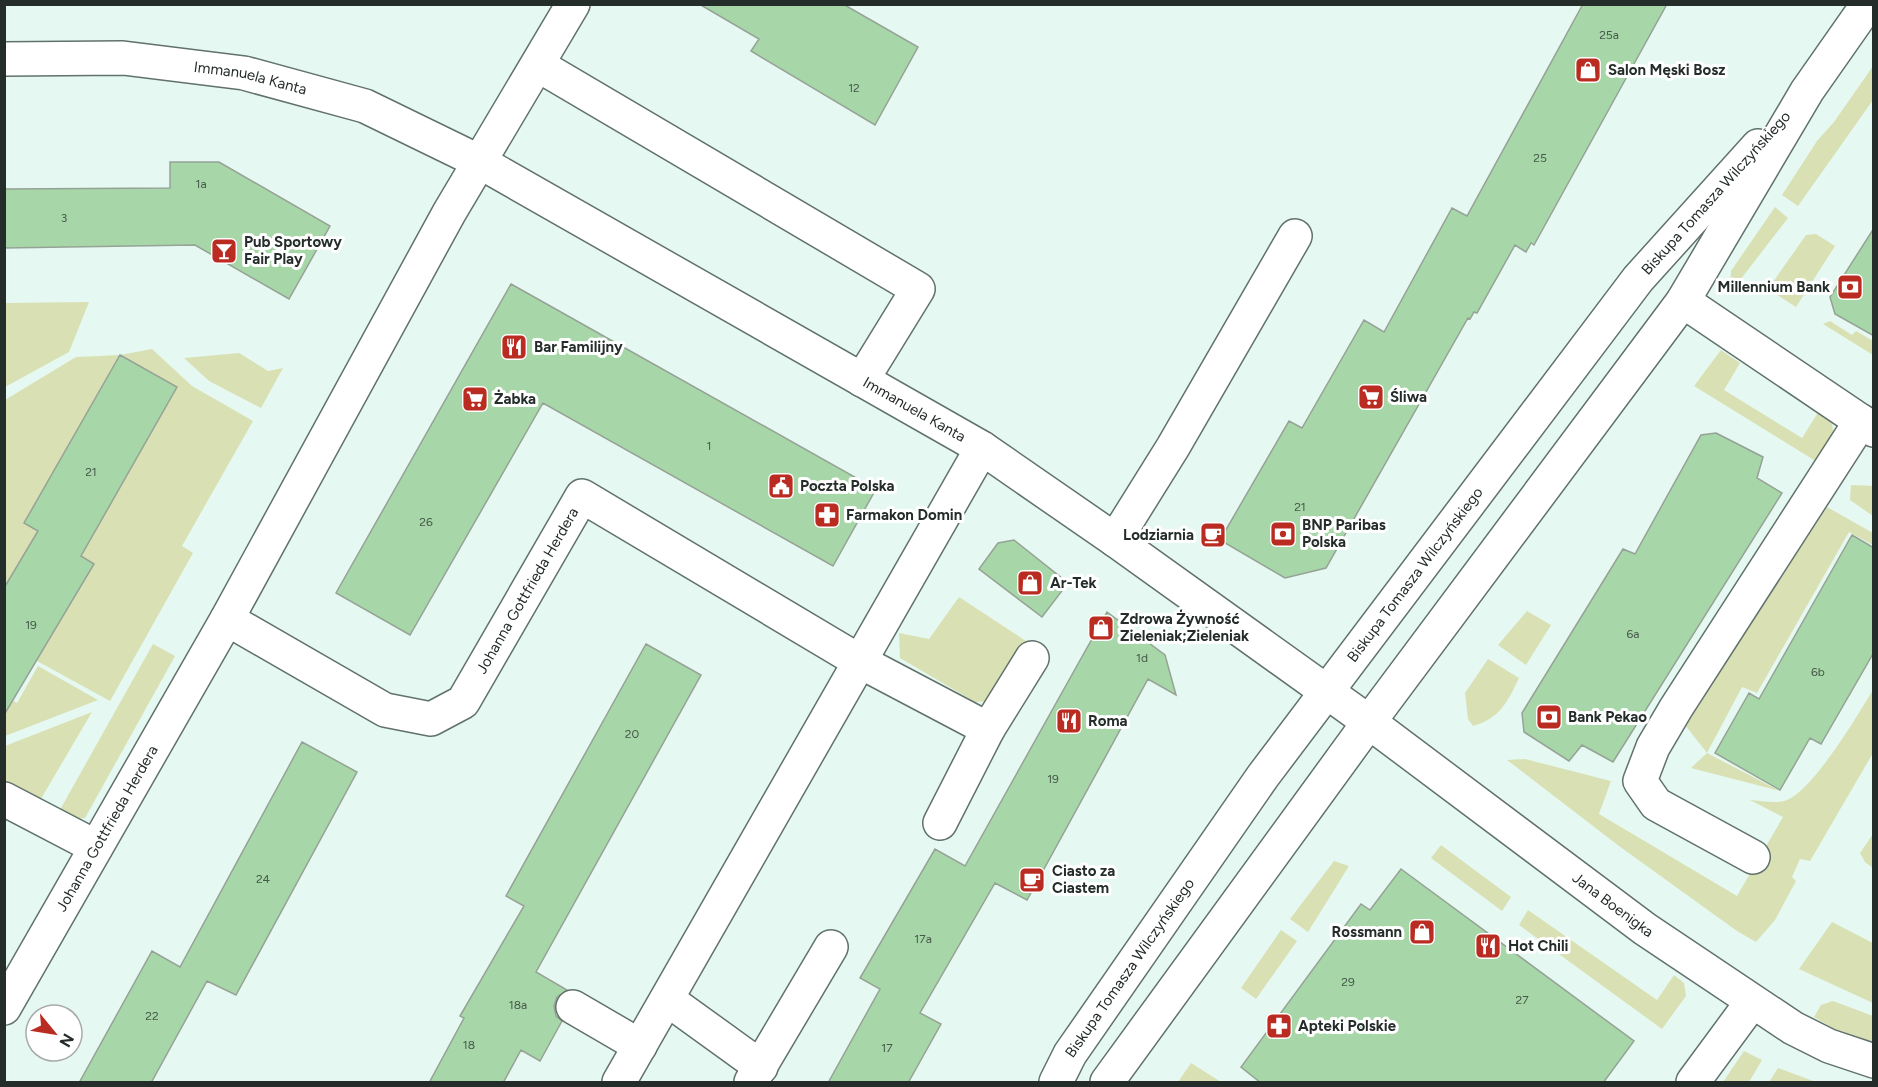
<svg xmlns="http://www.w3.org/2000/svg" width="1878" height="1087" viewBox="0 0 1878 1087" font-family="Figtree,sans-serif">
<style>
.green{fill:#d9e1b4}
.building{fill:#a7d7a8;stroke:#96a296;stroke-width:1.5}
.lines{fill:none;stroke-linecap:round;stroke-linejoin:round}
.minor-casing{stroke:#61716c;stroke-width:36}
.minor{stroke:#fff;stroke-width:33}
.labels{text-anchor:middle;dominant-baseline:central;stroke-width:6;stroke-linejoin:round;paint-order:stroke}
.number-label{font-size:12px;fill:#46584a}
.poi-label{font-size:15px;font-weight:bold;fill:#252d2a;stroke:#fff;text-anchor:start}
.street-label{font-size:15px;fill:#252d2a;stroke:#fff}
</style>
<rect width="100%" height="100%" fill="#e5f8f2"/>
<path class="green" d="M1873 66V100L1798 206 1782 195 1817 141 1834 122Z
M1775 207 1788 218 1730 293 1731 271Z
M1816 234 1835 246 1796 307 1768 289 1806 235Z
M89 302 69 352 5 387V303Z
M1830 321 1852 335 1856 331 1873 341V355L1823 324Z
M152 349 192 386 253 421 182 546 193 553 110 701 37 661 93 564 81 556 177 387 120 355 24 523 38 531 5 588V400L76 357 120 355Z
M1721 350 1740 363 1724 390 1802 438 1819 411 1831 419C1836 439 1832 447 1822 465L1694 386Z
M239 353 268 371 283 368 261 408 209 381 184 358Z
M1851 485 1873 486V516L1850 500Z
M1827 507 1873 533V545L1849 532 1757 693 1742 687 1707 753 1780 791 1691 768 1707 753 1685 725Z
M959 597 1032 645 991 701 975 702 900 658 899 633 929 639Z
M1527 611 1551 625 1526 665 1498 645Z
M153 644 175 656 85 818 67 820 57 815Z
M1488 659 1519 678C1507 703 1500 718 1473 726L1468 719 1465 693Z
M38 666 98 700 5 736V696L17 703Z
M1873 690V753L1810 861 1800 859 1792 877 1796 881 1775 920 1756 942 1737 931 1619 846 1507 760 1525 759 1611 781 1599 814 1737 896 1783 817 1750 800C1761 801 1778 804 1787 800 1814 789 1857 716 1873 690Z
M92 712 38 804 5 785V746Z
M1873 834V868L1865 862 1860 853Z
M1441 845 1511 897 1502 911 1431 858Z
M1334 861 1349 866 1308 932 1290 919Z
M1528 910 1657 1000 1674 975 1684 983 1686 996 1662 1029 1519 925Z
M1832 922 1873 943V1003L1799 969Z
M1281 930 1297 941 1256 999 1241 988Z
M1833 1001 1873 1016V1045L1840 1032 1814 1017 1821 1005Z
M1744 1051 1762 1060 1749 1082H1723Z
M1191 1063 1221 1082H1178Z
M1778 1068 1816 1082H1769Z"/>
<path class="building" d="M699 4H843L918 47 875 125 751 51 759 39Z
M1583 4H1667L1534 245 1531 243 1526 252 1515 245 1477 313 1474 312 1470 319 1468 318 1326 568 1285 578 1220 540 1289 421 1302 428 1364 320 1384 332 1452 208 1467 216Z
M170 162H219L330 226 289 299 195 245 4 248V189L170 188Z
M1874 228V336L1835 314 1830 297Z
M511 284 876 489 833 566 543 403 410 635 336 593Z
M120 355 177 387 81 556 94 564 4 715V588L38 531 24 523Z
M1716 433 1763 457 1757 478 1782 493 1613 762 1582 745 1569 761 1524 732 1522 713 1623 549 1635 554 1701 435Z
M1852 535 1874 548V652L1821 744 1810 738 1780 790 1715 753 1749 693 1759 699Z
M1014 540 1068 583 1042 617 979 569 998 543Z
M1107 612 1165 655 1176 695 1148 679 1027 900 995 883 920 1013 941 1024 908 1083H828L880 989 860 978 935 849 965 866Z
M646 644 701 675 536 972 567 990 557 997 554 1006 556 1016 562 1021 540 1061 521 1050 503 1083H429L464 1018 460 1016 524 906 506 896Z
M302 742 357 772 236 995 207 981 151 1083H79L152 951 180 967Z
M1401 869 1634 1041 1603 1083H1261L1241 1067 1361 904 1370 910Z"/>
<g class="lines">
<defs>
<g id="minor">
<path id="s1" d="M4 59 123 58 244 73 365 106 480 162 982 448 1115 540 1369 722 1645 929 1793 1028 1829 1046 1874 1061"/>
<path d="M538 65 918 289 862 380"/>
<path d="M1683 301 1874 430"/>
<path d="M1115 540 1173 447 1295 236"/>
<path id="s2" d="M227 619 385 710 431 719 463 702 582 496 859 661 988 729"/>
<path d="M4 799 96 847"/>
<path d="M940 823 988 729 1032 658"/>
<path d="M1753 857 1656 804 1640 781 1653 747 1676 708 1861 421"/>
<path d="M667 999 761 1067"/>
<path d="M573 1007 640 1046"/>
<path id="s3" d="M4 1008 227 619 449 213 573 4"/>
<path d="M619 1082 982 448"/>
<path d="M751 1082 831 947"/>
<path id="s4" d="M1056 1082 1070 1054 1263 776 1638 279 1758 146"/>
<path d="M1107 1082 1369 722 1683 301 1807 91 1868 4"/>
<path d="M1693 1082 1752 1002"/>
</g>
</defs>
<use href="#minor" class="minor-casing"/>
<use href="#minor" class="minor"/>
</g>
<defs>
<symbol id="shop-square" viewBox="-11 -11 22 22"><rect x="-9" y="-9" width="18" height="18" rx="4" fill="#ba2c21" stroke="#fff"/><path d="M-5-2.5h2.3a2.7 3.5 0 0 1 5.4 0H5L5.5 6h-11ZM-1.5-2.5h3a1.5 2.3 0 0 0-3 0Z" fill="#fff"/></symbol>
<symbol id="bar-square" viewBox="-11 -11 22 22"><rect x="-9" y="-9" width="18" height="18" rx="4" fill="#ba2c21" stroke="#fff"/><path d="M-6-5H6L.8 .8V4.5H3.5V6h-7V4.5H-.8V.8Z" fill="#fff"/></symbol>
<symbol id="bank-square" viewBox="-11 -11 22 22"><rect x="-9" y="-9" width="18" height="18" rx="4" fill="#ba2c21" stroke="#fff"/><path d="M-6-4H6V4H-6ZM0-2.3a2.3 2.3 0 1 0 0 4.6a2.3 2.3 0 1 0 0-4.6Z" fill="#fff"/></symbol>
<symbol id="restaurant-square" viewBox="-11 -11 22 22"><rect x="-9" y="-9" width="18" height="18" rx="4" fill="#ba2c21" stroke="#fff"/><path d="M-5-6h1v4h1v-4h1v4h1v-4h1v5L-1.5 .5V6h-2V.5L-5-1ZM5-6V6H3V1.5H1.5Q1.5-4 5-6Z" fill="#fff"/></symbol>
<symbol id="supermarket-square" viewBox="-11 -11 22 22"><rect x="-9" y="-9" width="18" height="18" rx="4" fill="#ba2c21" stroke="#fff"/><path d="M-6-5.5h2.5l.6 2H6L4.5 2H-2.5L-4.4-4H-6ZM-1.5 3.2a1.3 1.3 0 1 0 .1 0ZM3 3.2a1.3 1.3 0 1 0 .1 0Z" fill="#fff"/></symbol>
<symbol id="civic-square" viewBox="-11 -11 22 22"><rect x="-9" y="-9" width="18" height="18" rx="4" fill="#ba2c21" stroke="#fff"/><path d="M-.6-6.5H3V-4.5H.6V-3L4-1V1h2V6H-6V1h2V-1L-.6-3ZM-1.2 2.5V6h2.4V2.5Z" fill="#fff"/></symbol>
<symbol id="pharmacy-square" viewBox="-11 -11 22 22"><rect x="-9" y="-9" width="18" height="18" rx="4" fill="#ba2c21" stroke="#fff"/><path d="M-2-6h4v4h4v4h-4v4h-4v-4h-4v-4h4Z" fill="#fff"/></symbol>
<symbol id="cafe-square" viewBox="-11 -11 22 22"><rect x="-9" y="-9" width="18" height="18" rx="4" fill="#ba2c21" stroke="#fff"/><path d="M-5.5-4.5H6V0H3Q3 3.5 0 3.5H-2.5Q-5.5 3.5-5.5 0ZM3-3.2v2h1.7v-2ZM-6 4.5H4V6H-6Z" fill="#fff"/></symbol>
</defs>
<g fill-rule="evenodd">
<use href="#shop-square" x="1573" y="55" width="30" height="30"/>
<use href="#bar-square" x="209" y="236" width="30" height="30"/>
<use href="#bank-square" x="1835" y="272" width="30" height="30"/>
<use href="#restaurant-square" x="499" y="332" width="30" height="30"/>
<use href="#supermarket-square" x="1356" y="382" width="30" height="30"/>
<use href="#supermarket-square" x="460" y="384" width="30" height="30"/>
<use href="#civic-square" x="766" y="471" width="30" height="30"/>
<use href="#pharmacy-square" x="812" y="500" width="30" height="30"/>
<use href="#bank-square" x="1268" y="519" width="30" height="30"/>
<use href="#cafe-square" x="1198" y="520" width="30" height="30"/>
<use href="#shop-square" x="1015" y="568" width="30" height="30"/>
<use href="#shop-square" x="1086" y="613" width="30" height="30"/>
<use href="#bank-square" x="1534" y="702" width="30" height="30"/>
<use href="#restaurant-square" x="1054" y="706" width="30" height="30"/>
<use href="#cafe-square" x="1017" y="865" width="30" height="30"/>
<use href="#shop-square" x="1407" y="917" width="30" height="30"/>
<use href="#restaurant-square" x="1473" y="931" width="30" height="30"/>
<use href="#pharmacy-square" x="1264" y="1011" width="30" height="30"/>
</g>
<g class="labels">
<g class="number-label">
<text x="1609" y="35">25a</text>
<text x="854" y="88">12</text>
<text x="1540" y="158">25</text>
<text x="201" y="184">1a</text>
<text x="64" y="218">3</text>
<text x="709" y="446">1</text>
<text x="91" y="472">21</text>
<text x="1300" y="507">21</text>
<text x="426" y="522">26</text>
<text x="31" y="625">19</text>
<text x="1633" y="634">6a</text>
<text x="1142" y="658">1d</text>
<text x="1818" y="672">6b</text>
<text x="632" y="734">20</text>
<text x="1053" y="779">19</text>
<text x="263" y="879">24</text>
<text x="923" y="939">17a</text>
<text x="1348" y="982">29</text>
<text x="1522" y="1000">27</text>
<text x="518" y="1005">18a</text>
<text x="152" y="1016">22</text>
<text x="469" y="1045">18</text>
<text x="887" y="1048">17</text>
</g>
<g class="poi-label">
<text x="1608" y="70">Salon Męski Bosz</text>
<text x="244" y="242">Pub Sportowy<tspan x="244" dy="17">Fair Play</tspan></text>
<text x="1830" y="287" text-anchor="end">Millennium Bank</text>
<text x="534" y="347">Bar Familijny</text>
<text x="1390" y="397">Śliwa</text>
<text x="494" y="399">Żabka</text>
<text x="800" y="486">Poczta Polska</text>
<text x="846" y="515">Farmakon Domin</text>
<text x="1302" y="525">BNP Paribas<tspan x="1302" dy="17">Polska</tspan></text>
<text x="1194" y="535" text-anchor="end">Lodziarnia</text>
<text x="1050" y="583">Ar-Tek</text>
<text x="1120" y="619">Zdrowa Żywność<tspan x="1120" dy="17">Zieleniak;Zieleniak</tspan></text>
<text x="1568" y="717">Bank Pekao</text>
<text x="1088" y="721">Roma</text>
<text x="1052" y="871">Ciasto za<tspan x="1052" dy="17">Ciastem</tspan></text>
<text x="1402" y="932" text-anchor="end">Rossmann</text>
<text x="1508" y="946">Hot Chili</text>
<text x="1298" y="1026">Apteki Polskie</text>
</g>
<g class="street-label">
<text stroke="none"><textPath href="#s1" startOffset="248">Immanuela Kanta</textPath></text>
<text transform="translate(1716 193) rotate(-48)">Biskupa Tomasza Wilczyńskiego</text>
<text stroke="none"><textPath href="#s1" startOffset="994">Immanuela Kanta</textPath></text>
<text stroke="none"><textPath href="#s4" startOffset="622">Biskupa Tomasza Wilczyńskiego</textPath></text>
<text stroke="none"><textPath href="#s2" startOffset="394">Johanna Gottfrieda Herdera</textPath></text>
<text stroke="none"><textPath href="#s3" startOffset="207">Johanna Gottfrieda Herdera</textPath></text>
<text stroke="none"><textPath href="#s1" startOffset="1851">Jana Boenigka</textPath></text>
<text stroke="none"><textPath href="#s4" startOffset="136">Biskupa Tomasza Wilczyńskiego</textPath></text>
</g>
</g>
<rect width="1878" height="1087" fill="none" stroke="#252d2a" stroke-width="12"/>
<g transform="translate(54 1033) rotate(120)"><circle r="28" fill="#ffffff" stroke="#a8abaa" stroke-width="1.5"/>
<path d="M0-4.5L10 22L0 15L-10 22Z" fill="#ba2c21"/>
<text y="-9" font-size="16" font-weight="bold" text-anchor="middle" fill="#252d2a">N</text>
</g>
</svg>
